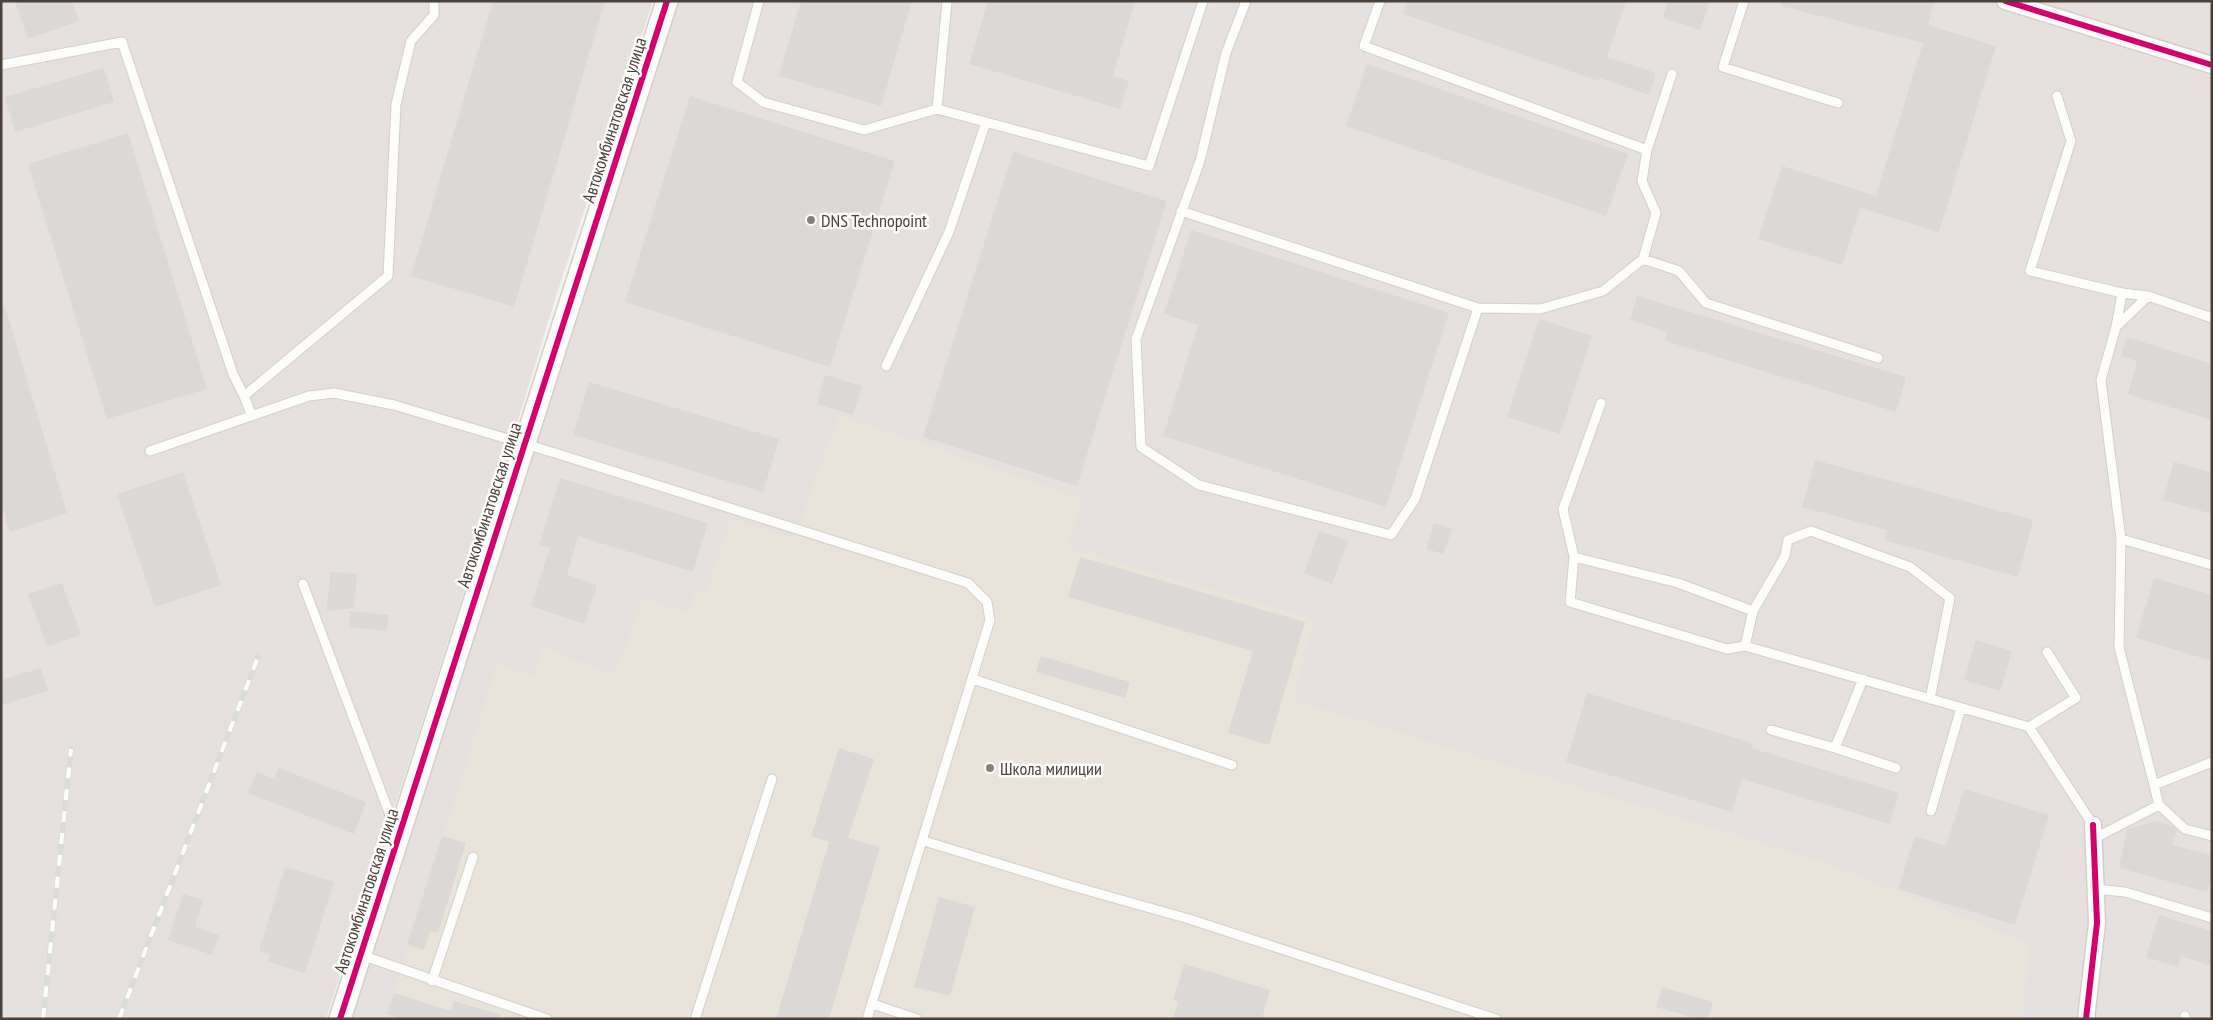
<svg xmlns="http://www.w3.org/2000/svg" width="2213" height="1020" viewBox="0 0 2213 1020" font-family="'PT Sans Narrow',sans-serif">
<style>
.industrial{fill:#e6e1de}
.education{fill:#eae3da}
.building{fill:#dcd8d5}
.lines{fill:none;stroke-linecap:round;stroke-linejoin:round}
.service-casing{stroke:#d2cfcb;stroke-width:11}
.minor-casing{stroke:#d2cfcb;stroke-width:19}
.tertiary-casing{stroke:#d2cfcb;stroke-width:24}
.service{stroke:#fdfdfc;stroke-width:9}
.minor{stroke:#fdfdfc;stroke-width:16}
.tertiary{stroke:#fdfdfc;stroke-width:21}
.rail-casing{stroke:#dbdbda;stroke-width:5.5}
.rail{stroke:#fff;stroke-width:4;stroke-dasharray:11;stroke-linecap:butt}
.cycleway-casing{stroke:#fff;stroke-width:9}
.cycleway{stroke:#d6006c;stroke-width:6}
.poi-dot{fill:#867f78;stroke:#fff;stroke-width:2}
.labels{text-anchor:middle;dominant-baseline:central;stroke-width:5;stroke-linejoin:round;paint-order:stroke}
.street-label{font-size:18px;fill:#4b4139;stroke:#fff}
.poi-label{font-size:18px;fill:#4b4139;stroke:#fff;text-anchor:start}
</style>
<rect width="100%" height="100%" fill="#f4f1ee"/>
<path class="industrial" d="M1 1H653L557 293 481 540 326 1019H1Z
M678 1H2212V1019H351Z"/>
<path class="education" d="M839 415 1082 499 1068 548 1314 619 1293 700 1824 862 2030 944 2022 1019H386L497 665 533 676 542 647 615 675 643 599 688 612 696 590 706 593 731 519 794 539Z"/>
<path class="building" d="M15 1H72L79 21 28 39Z
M493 1H605L514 307 411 276Z
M801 1H912L881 106 779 76Z
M988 1H1135L1113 76 1129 81 1120 109 969 64Z
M1407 1H1626L1607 57 1656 73 1649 95 1600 78 1599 81 1403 14Z
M1668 1H1710L1700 30 1663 18Z
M1782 1H1934L1928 25 1996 46 1939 232 1860 208 1842 265 1758 239 1782 166 1876 196 1923 43 1781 6Z
M1367 64 1628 154 1606 216 1346 126Z
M104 68 114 102 15 132 5 97Z
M690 96 895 161 830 367 625 302Z
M128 133 207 389 107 419 28 164Z
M1013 152 1167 201 1077 486 923 437Z
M1191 230 1449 313 1386 507 1163 436 1198 325 1164 314Z
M1637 296 1906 377 1896 412 1665 341 1667 332 1630 320Z
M1 307H5L67 513 10 532 1 503Z
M1539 319 1592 336 1560 434 1507 417Z
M2127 337 2212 364V420L2128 394 2137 361 2121 356Z
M825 375 862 386 853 415 817 404Z
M589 382 779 439 763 492 573 435Z
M1815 460 2033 520 2018 577 1884 540 1887 530 1802 507Z
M2174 462 2212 473V514L2163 500Z
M183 472 221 585 155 607 117 494Z
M560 478 708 523 693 572 578 536 567 575 597 585 584 624 531 606 550 548 539 545Z
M1434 523 1452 528 1444 554 1426 549Z
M1319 531 1348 541 1332 584 1304 573Z
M1080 557 1305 622 1269 745 1228 733 1253 651 1068 597Z
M331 572 357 574 354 608 326 611Z
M2154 578 2212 595V661L2136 638Z
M62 583 81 635 47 647 28 594Z
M350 611 389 615 387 631 349 627Z
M1976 640 2012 651 2000 691 1964 680Z
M1041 656 1130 682 1125 698 1036 672Z
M41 668 48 691 1 705V680Z
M1587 693 1752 743 1751 748 1899 793 1890 824 1742 779 1732 812 1566 762Z
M839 748 874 759 848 838 880 847 829 1019H776L829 842 811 836Z
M279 768 366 802 354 834 248 793 257 772 274 779Z
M1964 789 2049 815 2015 925 1898 889 1915 836 1946 846Z
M2156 821 2173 826 2177 830 2172 845 2212 855V876L2207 892 2119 868 2127 829Z
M442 836 466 843 438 933 430 931 424 950 407 945Z
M285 867 334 882 305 973 268 962 270 955 259 951Z
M183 894 203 900 195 927 219 935 212 955 168 940Z
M939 897 975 907 950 996 914 987Z
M2159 915 2212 931V966L2181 956 2178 967 2146 957Z
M1184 964 1270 990 1262 1019H1173L1178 1002 1173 1000Z
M1662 987 1713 1002 1708 1019H1698L1656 1007Z
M394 993 451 1011 454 1001 501 1015 500 1019H401L387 1014Z"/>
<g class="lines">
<defs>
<path id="service" d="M759 1 737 82 763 102 864 130 937 109 1149 166 1203 1
M1380 1 1364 46 1647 150 1642 181 1656 213 1643 259 1603 291 1540 309 1478 308
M1744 1 1723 67 1838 103
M1 65 122 42 233 374 244 396 388 276 396 104 411 41 434 15V1
M2057 96 2071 141 2030 271 2122 293
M937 109 947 1
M1647 150 1672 74
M1181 211 1478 308 1415 499 1391 535 1199 485 1141 447 1136 339 1200 161 1226 53 1246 1
M1643 259 1679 271 1706 303 1878 358
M2116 327 2122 293 2148 296
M886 366 949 232 986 122
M244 396 252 416
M1601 403 1563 509 1574 557 1678 583 1753 611
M150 451 309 396 334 393 394 405 555 453 968 583 987 602 990 620 867 1019
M2121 539 2212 565
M1574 557 1570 602 1727 649 1745 646
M303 584 396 831
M2047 652 2076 698 2029 727 2093 825
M973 679 1232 765
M1863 679 1835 748 1896 768
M1930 699 1950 598 1910 567 1811 531 1788 540 1785 556 1753 611 1745 646C1840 673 1935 700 2029 727
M1771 730 1835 748
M2154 785 2212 762
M2159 805 2119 647 2121 539 2101 380 2116 327 2148 296 2212 318
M1931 811 1961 708
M2095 838 2159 805 2185 829 2212 836
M924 841 1072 886 1189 919 1496 1019
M2096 889 2125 892 2212 918
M361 955 547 1019
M432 981 473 857
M873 1004 917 1019
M695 1019 772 779
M2185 1019V1016"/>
<path id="minor" d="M2005 1 2212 65
M2086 1019 2097 923 2093 825"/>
<path id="tertiary" d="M340 1019 667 1"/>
</defs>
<use href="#service" class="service-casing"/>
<use href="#minor" class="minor-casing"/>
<use href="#tertiary" class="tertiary-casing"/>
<use href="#service" class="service"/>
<use href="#minor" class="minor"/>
<use href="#tertiary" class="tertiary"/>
<defs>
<path id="rail" d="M43 1019 71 749
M119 1019 258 657"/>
</defs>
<use href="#rail" class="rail-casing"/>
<use href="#rail" class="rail"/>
<defs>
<path id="cycleway" d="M2005 1 2212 65
M340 1019 667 1
M2086 1019 2097 923 2093 825"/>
</defs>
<use href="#cycleway" class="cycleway-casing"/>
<use href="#cycleway" class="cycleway"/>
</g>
<g class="poi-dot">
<circle cx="811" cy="220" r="5"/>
<circle cx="990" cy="768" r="5"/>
</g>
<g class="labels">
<g class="street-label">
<text transform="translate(614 120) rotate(-72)">Автокомбинатовская улица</text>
<text transform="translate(489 505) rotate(-72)">Автокомбинатовская улица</text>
<text transform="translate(366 891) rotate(-72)">Автокомбинатовская улица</text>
</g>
<g class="poi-label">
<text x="821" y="220">DNS Technopoint</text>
<text x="1000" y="768">Школа милиции</text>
</g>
</g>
<rect width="2213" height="1020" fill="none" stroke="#4b4139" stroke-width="5"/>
</svg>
